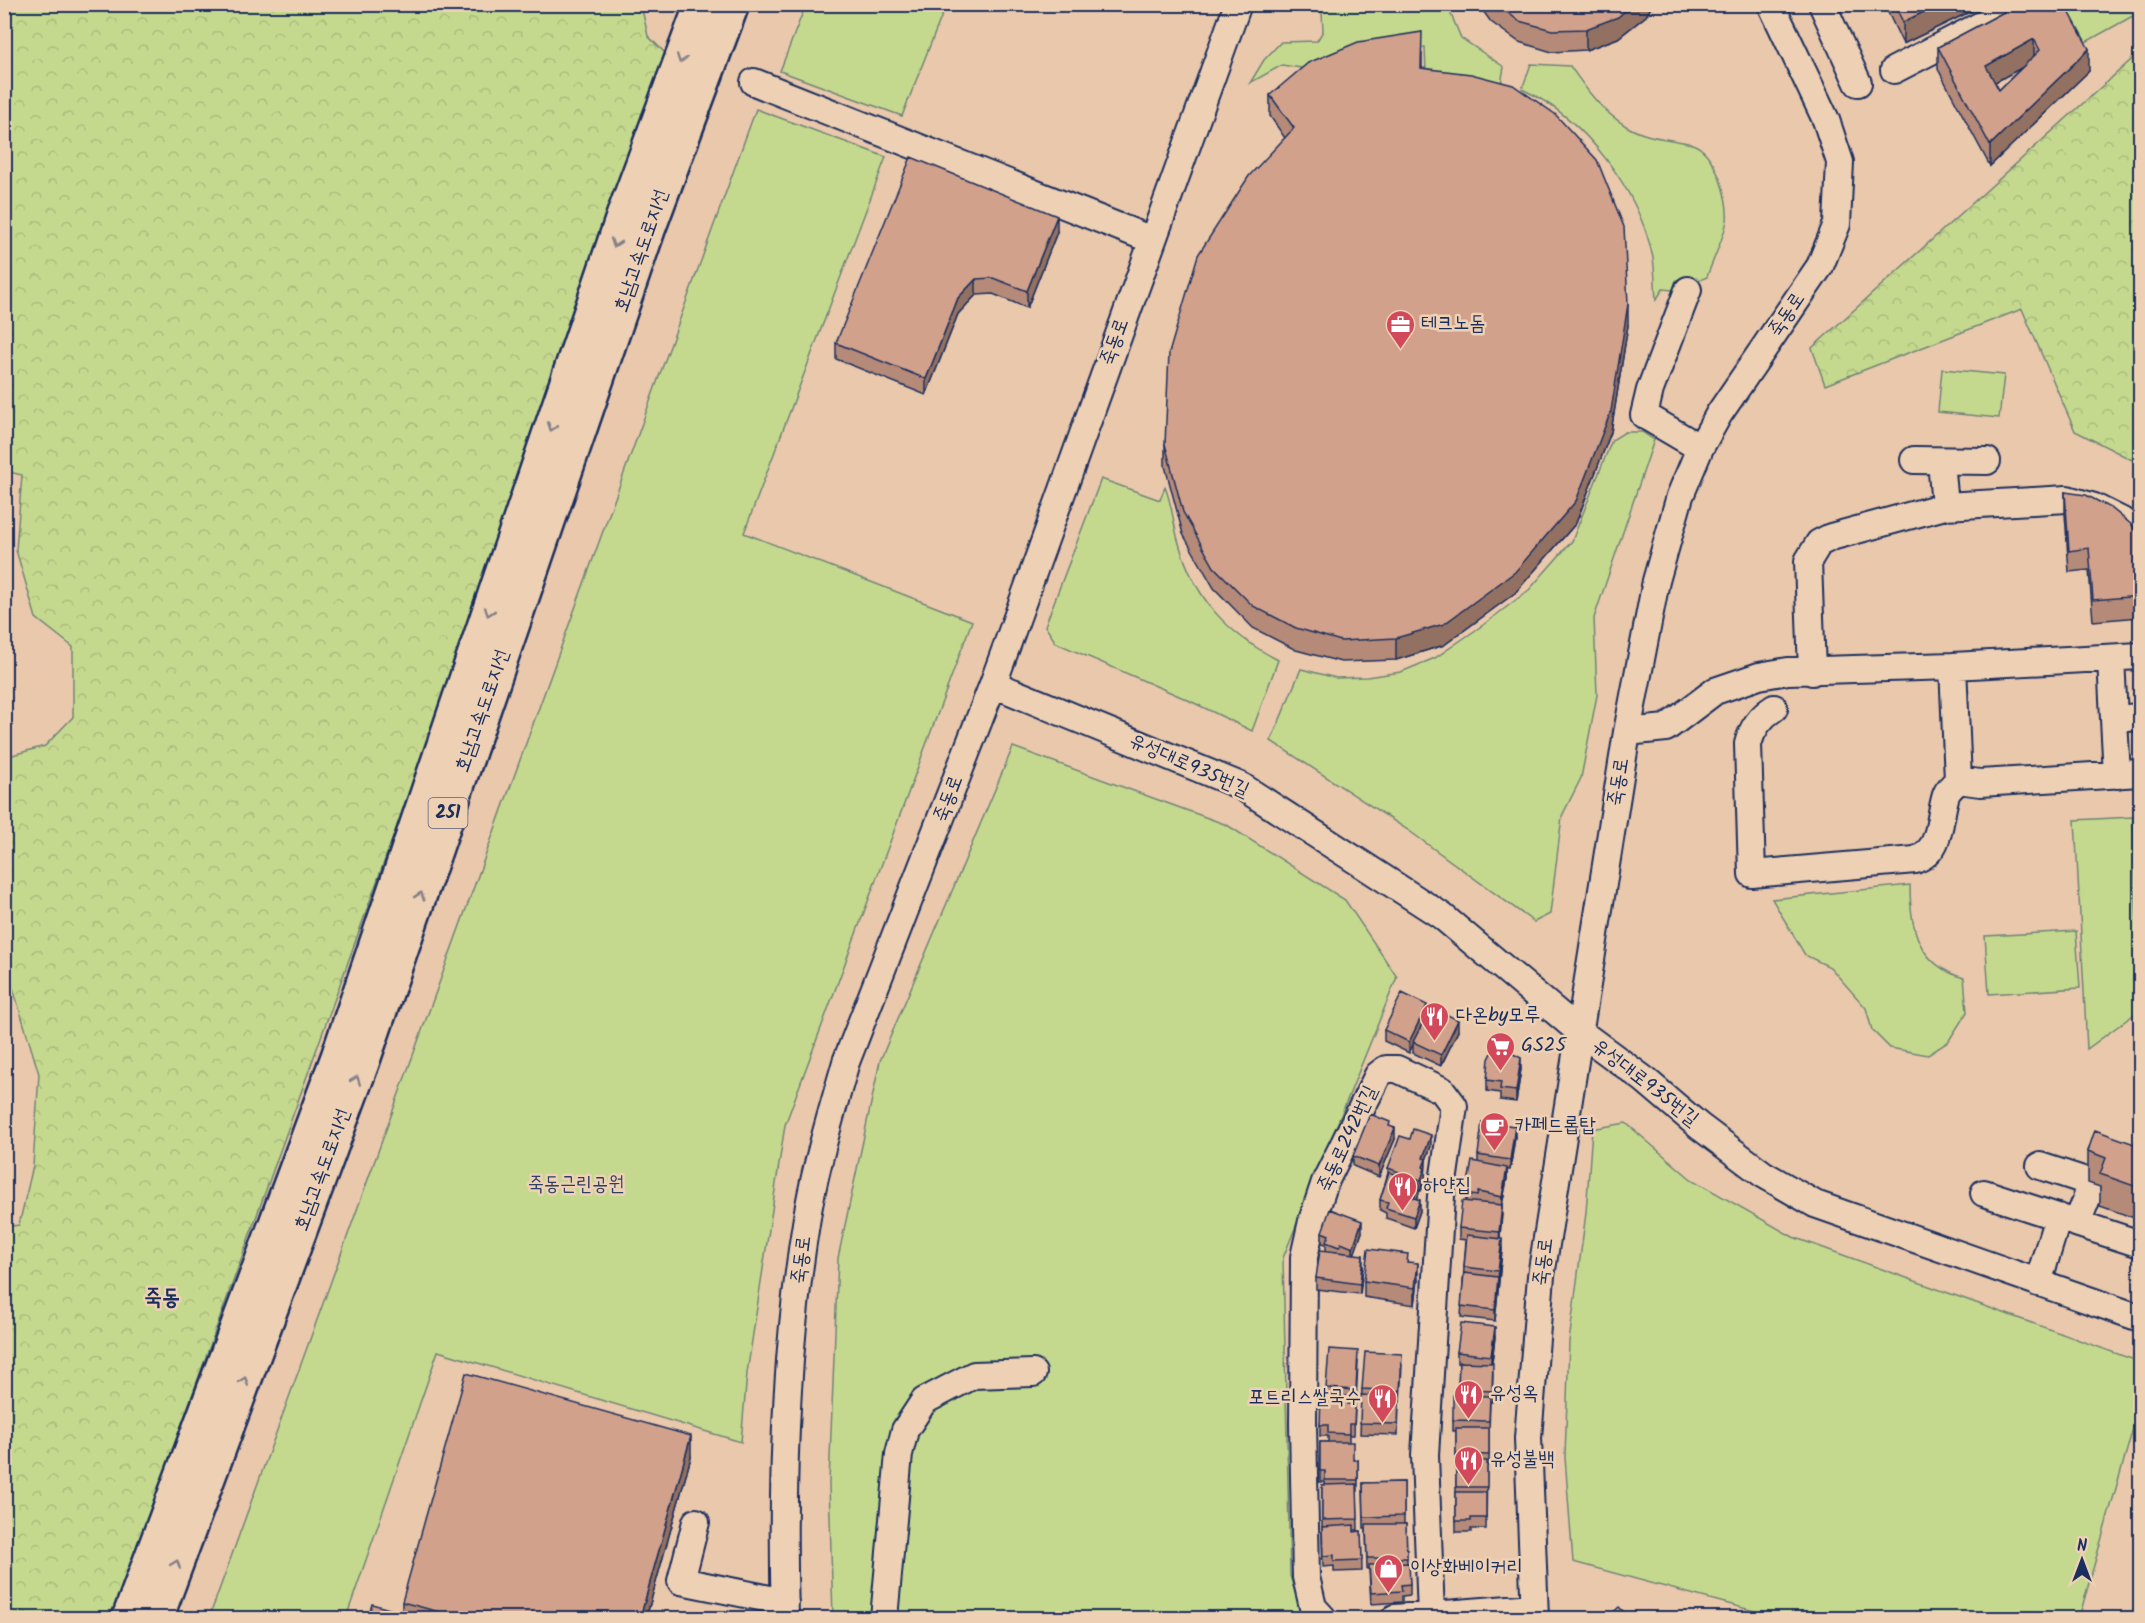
<svg xmlns="http://www.w3.org/2000/svg" width="2145" height="1623" viewBox="0 0 2145 1623" font-family="Kalam,'Poor Story',sans-serif">
<style>
.green{fill:#c5d98e;stroke:#708476;stroke-width:1.5}
.forest{fill:url(#forest-crowns);stroke:#708476;stroke-width:1.5}
.lines{fill:none;stroke-linecap:round;stroke-linejoin:round}
.minor-casing{stroke:#1b2f5e;stroke-width:30}
.highway-casing{stroke:#1b2f5e;stroke-width:38}
.minor{stroke:#eed1b4;stroke-width:26}
.highway{stroke:#eed1b4;stroke-width:33}
.wall{fill:#b58a78;stroke:#1b2f5e;stroke-width:1.5;fill-rule:evenodd}
.shaded-wall{fill:#937162;stroke:#1b2f5e;stroke-width:1.5}
.building{fill:#d2a18c;stroke:#1b2f5e;stroke-width:1.5;fill-rule:evenodd}
.oneway{stroke:#848089}
.labels{text-anchor:middle;dominant-baseline:central;stroke-width:5;stroke-linejoin:round;paint-order:stroke}
.shield{fill:#eed1b4;stroke:#5a6078;stroke-width:1.5}
.shield-label{font-size:18px;font-weight:bold;fill:#1b2f5e}
.street-label{font-size:20px;fill:#1b2f5e;stroke:#eed1b4}
.poi-label{font-size:20px;fill:#1b2f5e;stroke:#eed1b4;text-anchor:start}
.park-label{font-size:20px;fill:#2c4063;stroke:#eed1b4}
.quarter-label{font-size:22px;font-weight:bold;fill:#1b2f5e;stroke:#eed1b4}
</style>
<defs>
<pattern id="forest-crowns" width="20" height="18" patternUnits="userSpaceOnUse" patternTransform="scale(1.5)"><rect width="20" height="18" fill="#c5d98e"/><path d="M2 6a3 3 0 1 1 6 0M12 15a3 3 0 1 1 6 0" fill="none" stroke="#a9bb7d"/></pattern>
</defs>
<rect width="100%" height="100%" fill="#eac8ac"/>
<filter id="ink" filterUnits="userSpaceOnUse"><feTurbulence type="fractalNoise" baseFrequency=".0167" numOctaves="2"/><feDisplacementMap in="SourceGraphic" scale="12" xChannelSelector="R" yChannelSelector="G"/><feConvolveMatrix kernelMatrix="1 2 1 2 8 2 1 2 1" color-interpolation-filters="sRGB"/></filter>
<g filter="url(#ink)">
<path class="green" d="M806 4 946 5 902 116 780 71Z
M1304 5H1447L1461 38 1504 67 1501 84 1426 73 1425 47 1354 57 1303 78 1301 68 1282 65 1250 83 1264 60 1281 42 1317 41 1323 31 1322 12Z
M2065 5H2140V12L2086 42Z
M1531 64 1570 66C1586 89 1601 111 1626 126 1647 139 1669 138 1692 144 1715 151 1729 198 1727 220 1724 238 1713 259 1707 277L1691 284 1676 280 1673 290 1663 289 1656 300C1655 286 1655 271 1653 258 1639 190 1585 118 1522 89Z
M756 109 886 157 744 533 972 621 785 1125 747 1373 741 1442 438 1351 346 1618H209Z
M1942 369 2004 375 1999 418 1938 412Z
M1625 432H1642L1654 440 1594 618 1597 695 1581 778 1562 816 1550 914 1534 922 1408 830 1271 741 1301 669 1336 678 1367 677 1401 672 1435 658 1483 625 1529 590 1572 541 1612 440Z
M1101 479 1160 500 1165 487C1172 504 1173 522 1178 540 1194 598 1226 633 1278 660L1252 731 1186 699 1056 643 1045 626Z
M1013 747 1227 825 1345 900 1397 977 1283 1258 1290 1576 1303 1618H833L829 1483 838 1258 880 1061Z
M2133 817 2140 1010 2087 1049 2075 820Z
M1910 885C1910 929 1918 965 1964 978L1967 1012 1948 1042 1928 1055 1890 1048 1872 1030 1866 1008 1830 967 1805 955 1772 899Z
M2076 931 2080 988 1989 994 1985 936Z
M1626 1123 1691 1179 1793 1237 2140 1362V1404L2079 1618H1780L1573 1562 1565 1457 1569 1342 1586 1213 1592 1129Z"/>
<path class="forest" d="M5 5H641L648 36 669 57 556 384 112 1618H5L4 1227 19 1225 33 1166 39 1074 10 978 5 972V757L45 746 73 717V647L36 618 16 550 22 475 5 471Z
M2140 52V464L2075 431 2022 309 1825 385 1812 348Z"/>
<g class="lines">
<defs>
<path id="minor" d="M1822 4 1858 83
M1894 70 2022 4
M754 82 1152 240
M1688 290 1650 390 1644 415 1700 448
M1914 460 1987 461
M1941 461 1945 506
M2111 658 2114 719
M1953 666 2140 656
M1812 672 1808 561 1819 543 1831 537 1945 506 2067 499 2094 507 2122 521 2140 542
M993 684 1241 786 1442 916 1580 1032 1645 1080 1699 1126 1763 1174 1815 1204 2140 1318
M1627 732 1666 728 1715 691 1759 676 1788 671 1953 666 1958 780C1954 785 1948 789 1946 795 1938 819 1943 850 1915 860L1752 874 1748 744C1752 728 1760 717 1774 708
M2117 775 2114 719 2140 717
M1958 780 1980 783 2140 773
M2040 1166 2086 1181 2087 1198 2077 1223
M1984 1193 2140 1244
M2038 1283 2058 1217
M696 1522 681 1581 785 1602
M785 1618C781 1482 785 1346 808 1211 817 1161 832 1111 846 1062L993 684 1238 4
M884 1618 899 1454 905 1430 924 1401 974 1375 1033 1373
M1323 1618 1313 1607 1306 1577 1303 1424 1304 1257 1312 1221 1325 1182 1378 1075 1386 1069H1397L1442 1090 1454 1106 1441 1196 1425 1455 1431 1616
M1395 1618 1534 1607
M1535 1618 1528 1438 1541 1276 1627 732 1656 581 1680 496 1700 448 1719 414 1820 266 1837 224 1840 162 1826 120 1771 4"/>
<path id="highway" d="M129 1618 338 1057 623 217 702 4
M156 1618 362 1063 649 227 732 4"/>
</defs>
<use href="#minor" class="minor-casing"/>
<use href="#highway" class="highway-casing"/>
<use href="#minor" class="minor"/>
<use href="#highway" class="highway"/>
</g>
<path class="wall" d="M1478 4H1653L1646 16 1618 38 1586 50 1552 52 1519 42 1491 22Z
M1884 4H1986L1903 44Z
M2019 4 2089 71 1990 166 1938 69V47ZM2022 67 1999 90 1995 82Z
M1422 54V68L1628 325 1611 432 1576 523 1515 593 1444 645 1396 660 1341 662 1296 650 1253 628 1214 588 1183 534 1165 466V444L1285 138 1270 116V95Z
M1057 232 1027 308 993 294 976 295 958 314 926 395 836 359V343Z
M2065 492 2140 538V617L2093 621 2089 570 2069 572 2065 514Z
M1427 1014 1458 1031 1441 1066 1413 1053V1043L1409 1053 1384 1041V1030Z
M1521 1069 1516 1102 1500 1100V1093L1487 1091V1080Z
M1515 1137 1510 1170H1507V1179L1502 1205 1500 1238 1502 1250 1495 1321 1461 1317 1464 1267 1466 1240 1459 1239V1228L1466 1201V1194L1478 1162V1155Z
M1395 1139 1379 1177 1353 1166V1156Z
M1431 1146 1426 1160 1425 1179 1421 1191H1419L1417 1199 1420 1211 1414 1228 1386 1218V1213L1380 1210V1200L1388 1173V1168Z
M2140 1146V1220L2100 1206V1187L2088 1183V1151Z
M1322 1232H1362L1354 1254 1363 1266 1360 1294 1316 1289V1278L1326 1251V1244L1322 1243Z
M1408 1262 1418 1280 1415 1305 1364 1297V1281Z
M1495 1337 1492 1363 1493 1374 1492 1402H1490L1489 1432V1465H1487L1486 1529H1471V1532H1456V1431H1453V1420L1458 1395 1459 1364 1457 1363V1352Z
M1358 1362 1356 1401 1348 1400V1404H1355L1354 1435H1349V1442L1353 1460H1358V1491H1357L1358 1530H1354V1532L1361 1531 1362 1571 1334 1572V1566L1323 1567 1322 1537V1485H1325V1482H1320V1442H1328V1436H1320V1425L1326 1395V1388Z
M1402 1365 1400 1402H1399L1398 1435 1360 1434 1362 1389Z
M691 1457 646 1618H368L402 1613V1602Z
M1404 1482V1524H1406L1407 1563 1410 1584V1595L1402 1596V1602L1371 1604 1369 1569H1367L1366 1528H1364L1363 1483Z"/>
<path class="shaded-wall" d="M1633 4H1653L1646 16 1618 38 1586 50V29Z
M1940 4H1986L1903 44V22Z
M2034 39V61L1986 87V66Z
M2089 49V71L1990 166V145Z
M1057 216V232L1027 308V291Z
M976 279V295L958 314 926 395V379L958 298Z
M1628 304V325L1611 432 1576 523 1515 593 1444 645 1396 660V638Z
M1427 1005V1016L1409 1053V1042Z
M1458 1020V1031L1441 1066V1055Z
M1521 1058V1069L1516 1102V1091Z
M1515 1126V1137L1510 1170V1160Z
M1395 1128V1139L1379 1177V1166Z
M1431 1135V1146L1426 1160 1425 1179 1421 1191 1423 1158Z
M1507 1168V1179L1502 1205V1216L1499 1243 1502 1197Z
M1419 1182V1193L1414 1209V1198Z
M1420 1200V1211L1414 1228V1217Z
M1362 1221V1232L1353 1258V1248Z
M1502 1239V1250L1495 1321V1310Z
M1363 1255V1266L1360 1294V1284Z
M1418 1263V1280L1415 1305V1288Z
M1495 1327V1337L1491 1367V1356Z
M691 1436V1457L646 1618H640Z"/>
<path class="building" d="M1496 4H1633L1618 17 1586 29 1552 30 1519 21Z
M1894 4H1940L1903 22Z
M2019 4H2065L2089 49 1990 145 1938 47ZM2034 39 2040 50 1999 90 1986 66Z
M1422 32 1421 68 1471 74 1513 85 1555 114 1597 160 1624 227 1628 304 1611 411 1576 501 1515 572 1444 624 1396 638 1341 641 1296 628 1253 606 1214 567 1183 512 1165 444 1169 353 1198 255 1249 176 1294 128 1270 95 1308 63 1358 42Z
M911 157 1057 216 1027 291 993 278 976 279 958 298 926 379 836 343Z
M2065 492 2086 495 2111 508 2132 525 2140 538V596L2093 600 2089 548 2069 551Z
M1402 993 1427 1005 1409 1042 1384 1030Z
M1431 1007 1458 1020 1441 1055 1413 1042Z
M1496 1045 1521 1058 1516 1091 1500 1089 1501 1082 1487 1080 1489 1059Z
M1370 1114 1390 1122 1389 1126 1395 1128 1379 1166 1353 1156Z
M1482 1122 1515 1126 1510 1160 1478 1155Z
M1413 1129 1431 1135 1423 1158 1426 1159 1423 1167 1425 1168 1421 1180 1388 1168 1400 1136 1410 1139Z
M2095 1130 2140 1146V1188L2100 1174 2106 1158 2088 1151Z
M1472 1161 1507 1168 1502 1197 1478 1192 1477 1196 1466 1194Z
M1389 1172 1419 1182 1414 1198 1420 1200 1414 1217 1386 1208 1388 1202 1380 1200Z
M1462 1201 1502 1205 1499 1232 1459 1228Z
M1330 1209 1362 1221 1353 1248 1341 1243 1339 1247 1326 1242 1329 1235 1322 1232Z
M1467 1235 1502 1239 1498 1271 1464 1267Z
M1368 1249 1408 1254 1407 1262 1418 1263 1415 1288 1364 1281Z
M1320 1250 1363 1255 1360 1284 1316 1278Z
M1464 1273 1498 1277 1495 1310 1461 1306Z
M1461 1323 1495 1327 1491 1356 1457 1352Z
M1329 1349 1358 1351 1356 1390 1326 1388Z
M1365 1352 1402 1354 1400 1391 1362 1389Z
M1459 1362 1493 1363 1492 1391 1458 1389Z
M466 1373 691 1436 640 1618H462L402 1602Z
M1321 1395 1348 1396V1404H1355L1354 1424H1349V1434L1328 1433V1425H1320Z
M1361 1395 1399 1397 1398 1424 1360 1423Z
M1453 1395 1490 1396 1489 1421 1453 1420Z
M1456 1428H1489V1455L1456 1454Z
M1320 1442H1353V1460H1358V1480H1325V1471H1320Z
M1456 1461H1487V1487H1456Z
M1404 1482V1516L1364 1517 1363 1483Z
M1357 1484 1358 1519 1322 1520V1485Z
M1456 1492H1486V1518H1471V1521H1456Z
M1366 1524H1406L1407 1558H1367Z
M1354 1525V1532L1361 1531 1362 1560 1334 1561V1555L1323 1556 1322 1527Z
M1409 1563 1410 1584 1401 1585 1402 1591 1371 1593 1369 1565Z
M372 1604 420 1618H368Z
M1619 1607 1630 1618H1607Z"/>
<defs><path id="oneway-chevron" d="M-2-3.5L2.5 0L-2 3.5" fill="none" stroke-width="1.6" stroke-linecap="round" stroke-linejoin="round" transform="scale(1.5)"/></defs>
<g class="oneway">
<use href="#oneway-chevron" transform="translate(681 59) rotate(110)"/>
<use href="#oneway-chevron" transform="translate(615 243) rotate(109)"/>
<use href="#oneway-chevron" transform="translate(552 427) rotate(109)"/>
<use href="#oneway-chevron" transform="translate(489 612) rotate(109)"/>
<use href="#oneway-chevron" transform="translate(420 896) rotate(-71)"/>
<use href="#oneway-chevron" transform="translate(356 1080) rotate(-70)"/>
<use href="#oneway-chevron" transform="translate(244 1381) rotate(-70)"/>
<use href="#oneway-chevron" transform="translate(176 1564) rotate(-70)"/>
</g>
</g>
<defs>
<symbol id="office-pin" viewBox="-11 -11 22 30"><path d="M0 17L-7.5 6A9.5 9.5 0 1 1 7.5 6Z" fill="#d1495b" stroke="#eed1b4"/><path d="M-6-3h4V-5.5h4V-3h4V5H-6ZM-1-4.5V-3h2v-1.5ZM-6 0V1H6V0Z" fill="#fff"/></symbol>
<symbol id="restaurant-pin" viewBox="-11 -11 22 30"><path d="M0 17L-7.5 6A9.5 9.5 0 1 1 7.5 6Z" fill="#d1495b" stroke="#eed1b4"/><path d="M-5-6h1v4h1v-4h1v4h1v-4h1v5L-1.5 .5V6h-2V.5L-5-1ZM5-6V6H3V1.5H1.5Q1.5-4 5-6Z" fill="#fff"/></symbol>
<symbol id="supermarket-pin" viewBox="-11 -11 22 30"><path d="M0 17L-7.5 6A9.5 9.5 0 1 1 7.5 6Z" fill="#d1495b" stroke="#eed1b4"/><path d="M-6-5.5h2.5l.6 2H6L4.5 2H-2.5L-4.4-4H-6ZM-1.5 3.2a1.3 1.3 0 1 0 .1 0ZM3 3.2a1.3 1.3 0 1 0 .1 0Z" fill="#fff"/></symbol>
<symbol id="cafe-pin" viewBox="-11 -11 22 30"><path d="M0 17L-7.5 6A9.5 9.5 0 1 1 7.5 6Z" fill="#d1495b" stroke="#eed1b4"/><path d="M-5.5-4.5H6V0H3Q3 3.5 0 3.5H-2.5Q-5.5 3.5-5.5 0ZM3-3.2v2h1.7v-2ZM-6 4.5H4V6H-6Z" fill="#fff"/></symbol>
<symbol id="shop-pin" viewBox="-11 -11 22 30"><path d="M0 17L-7.5 6A9.5 9.5 0 1 1 7.5 6Z" fill="#d1495b" stroke="#eed1b4"/><path d="M-5-2.5h2.3a2.7 3.5 0 0 1 5.4 0H5L5.5 6h-11ZM-1.5-2.5h3a1.5 2.3 0 0 0-3 0Z" fill="#fff"/></symbol>
</defs>
<g fill-rule="evenodd">
<use href="#office-pin" x="1384" y="308" width="33" height="45"/>
<use href="#restaurant-pin" x="1418" y="1000" width="33" height="45"/>
<use href="#supermarket-pin" x="1484" y="1030" width="33" height="45"/>
<use href="#cafe-pin" x="1478" y="1110" width="33" height="45"/>
<use href="#restaurant-pin" x="1386" y="1170" width="33" height="45"/>
<use href="#restaurant-pin" x="1452" y="1378" width="33" height="45"/>
<use href="#restaurant-pin" x="1366" y="1382" width="33" height="45"/>
<use href="#restaurant-pin" x="1452" y="1444" width="33" height="45"/>
<use href="#shop-pin" x="1372" y="1552" width="33" height="45"/>
</g>
<g class="labels">
<rect class="shield" x="428.5" y="798" width="39" height="30" rx="4.5"/>
<g class="shield-label">
<text x="448" y="813">251</text>
</g>
<g class="street-label">
<text transform="translate(642 251) rotate(-71)">호남고속도로지선</text>
<text transform="translate(1787 315) rotate(-56)">죽동로</text>
<text transform="translate(1115 342) rotate(-70)">죽동로</text>
<text transform="translate(483 711) rotate(-71)">호남고속도로지선</text>
<text transform="translate(1189 766) rotate(24)">유성대로935번길</text>
<text transform="translate(1619 782) rotate(-81)">죽동로</text>
<text transform="translate(949 799) rotate(-69)">죽동로</text>
<text transform="translate(1645 1083) rotate(38)">유성대로935번길</text>
<text transform="translate(1348 1139) rotate(-65)">죽동로242번길</text>
<text transform="translate(323 1170) rotate(-70)">호남고속도로지선</text>
<text transform="translate(802 1260) rotate(-83)">죽동로</text>
<text transform="translate(1544 1262) rotate(-83)">죽동로</text>
</g>
<g class="poi-label">
<text x="1421" y="324">테크노돔</text>
<text x="1456" y="1016">다온by모루</text>
<text x="1521" y="1046">GS25</text>
<text x="1515" y="1126">카페드롭탑</text>
<text x="1423" y="1186">하얀집</text>
<text x="1490" y="1394">유성옥</text>
<text x="1361" y="1398" text-anchor="end">포트리스쌀국수</text>
<text x="1490" y="1460">유성불백</text>
<text x="1410" y="1568">이상화베이커리</text>
</g>
<g class="park-label">
<text x="576" y="1185">죽동근린공원</text>
</g>
<g class="quarter-label">
<text x="162" y="1298">죽동</text>
</g>
</g>
<rect width="2145" height="1623" fill="none" stroke="#eed1b4" stroke-width="24"/>
<rect x="12" y="12" width="2121" height="1599" fill="none" stroke="#1b2f5e" stroke-width="2" filter="url(#ink)"/>
<g transform="translate(2082 1560)" stroke="#eed1b4" stroke-width="4.5" paint-order="stroke">
<path d="M0-4.5L10 22L0 15L-10 22Z" fill="#1b2f5e"/>
<text y="-9" font-size="16" font-weight="bold" text-anchor="middle" fill="#1b2f5e">N</text>
</g>
</svg>
